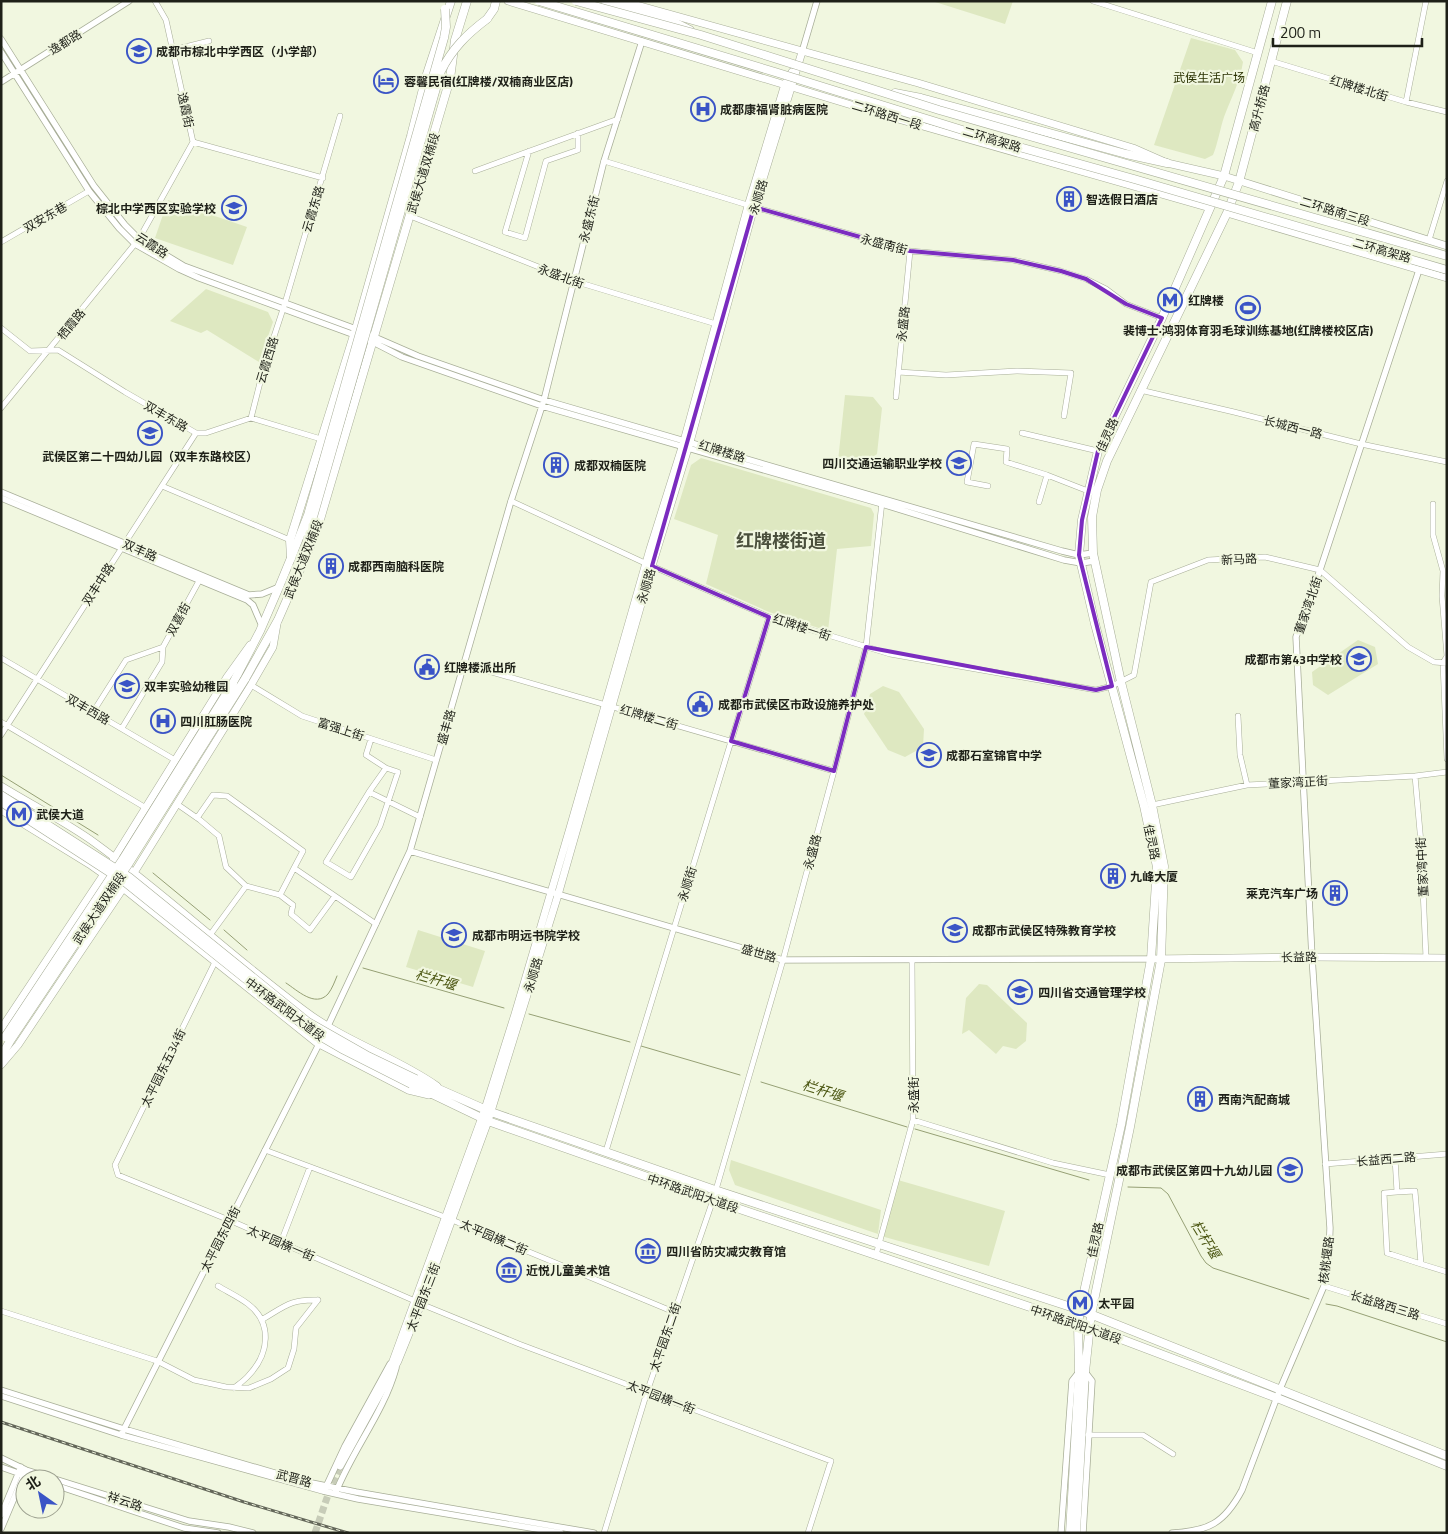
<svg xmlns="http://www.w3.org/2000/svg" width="1448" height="1534" viewBox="0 0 1448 1534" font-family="'Titillium Web','Noto Sans SC',sans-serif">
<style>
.green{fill:#dee8c1}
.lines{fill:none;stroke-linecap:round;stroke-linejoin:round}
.stream{stroke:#96a075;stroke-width:1}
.secondary-tunnel{stroke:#c7ccb8;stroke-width:7;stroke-dasharray:7 3.5;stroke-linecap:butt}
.minor-casing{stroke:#a8ae98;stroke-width:6}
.tertiary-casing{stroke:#a8ae98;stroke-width:7}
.secondary-casing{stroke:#a8ae98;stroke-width:8}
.primary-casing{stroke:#a8ae98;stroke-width:9}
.trunk-casing{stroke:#a8ae98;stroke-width:9}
.minor{stroke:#fff;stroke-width:5}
.tertiary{stroke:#fff;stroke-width:5.5}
.secondary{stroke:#fff;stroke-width:7}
.primary{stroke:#fff;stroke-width:8}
.trunk{stroke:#fff;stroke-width:8}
.rail-casing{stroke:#64675a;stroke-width:3}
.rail{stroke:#f1f7e0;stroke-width:1;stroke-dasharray:4;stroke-linecap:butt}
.primary-bridge-casing{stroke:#a8ae98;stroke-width:9;stroke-linecap:butt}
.trunk-bridge-casing{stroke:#a8ae98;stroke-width:9;stroke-linecap:butt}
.primary-bridge{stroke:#fff;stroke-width:8}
.trunk-bridge{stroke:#fff;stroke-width:8}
.marked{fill:none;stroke:#7b2cbf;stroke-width:4;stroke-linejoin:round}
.labels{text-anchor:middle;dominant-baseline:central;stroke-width:4.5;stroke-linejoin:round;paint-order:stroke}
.street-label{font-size:12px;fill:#1e2018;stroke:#f1f7e0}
.poi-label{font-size:12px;font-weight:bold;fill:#1e2018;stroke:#f1f7e0;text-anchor:start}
.park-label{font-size:12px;fill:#293100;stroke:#f1f7e0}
.water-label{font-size:14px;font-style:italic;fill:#4d5814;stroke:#f1f7e0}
.district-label{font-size:18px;font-weight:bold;fill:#4a4f3c;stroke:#f1f7e0}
</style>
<rect width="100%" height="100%" fill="#f1f7e0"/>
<path class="green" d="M932 1H1013L1005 24Z
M1191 38 1235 50 1243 62C1240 82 1231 98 1224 117 1220 129 1218 143 1213 155L1205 159 1154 145Z
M168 200 247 227 233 265 155 238Z
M206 289 268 312 273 322 259 362 207 330 201 333 170 321Z
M845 395 873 397 882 408 877 454 863 464 838 461Z
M701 458 871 508 874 514 871 546 837 549 828 631 769 612 706 584 718 535 674 519 691 465Z
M1358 640 1375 647 1378 664 1328 695 1313 685 1312 672Z
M883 686 899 692 924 729 923 747 905 757 888 750 864 714 870 694Z
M418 930 485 951 473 987 406 967Z
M979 984 987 985 1027 1023 1026 1041 1016 1049 1003 1046 996 1054 969 1030 962 1034 966 998Z
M731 1160 881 1210 878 1234 735 1185 729 1170Z
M898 1180 1005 1211 989 1266 881 1236Z"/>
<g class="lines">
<path class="stream" d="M1 775 98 835
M153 873 210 920
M224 930 247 950
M363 968 504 1008
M286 983C297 990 315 1008 328 994 332 989 335 981 337 976
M529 1014 630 1042
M641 1046 740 1075
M761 1082 907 1127
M915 1129 1089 1180
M1128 1187 1161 1188 1168 1194 1201 1256 1206 1263 1213 1268 1309 1299
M1326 1304 1337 1306 1447 1342"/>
<path class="secondary-tunnel" d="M315 1533 331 1486 340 1466"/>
<defs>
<path id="minor" d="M1093 1 1258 53
M173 50 209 41
M1271 61 1406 102 1447 112
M1406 102 1426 1
M193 142 323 178
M529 151 505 232 525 238 546 161 578 150V133
M604 161 754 207 910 251 1013 260 1061 271 1086 279 1106 289 1126 304 1162 318
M475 171 618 119
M410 216 574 281 716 324
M1429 240 1447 181
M1 242 89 191
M1 328 30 351 58 350 125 392 196 433H206L251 418 321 439
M898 372 946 375 1017 371 1071 373 1064 416
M1140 390 1234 412 1361 444 1447 462
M896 397 910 251
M1 408 139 239 193 142 166 20 155 1
M251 418 264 367 285 303 340 116
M1022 433 1098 451
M162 486 290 540
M988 486 967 482 974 444 1007 449 1006 462 1047 475 1088 491
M511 501 647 564 769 617 890 654 1096 690 1112 686 1134 675 1151 582 1208 560 1265 557 1320 570 1408 647 1434 662 1447 663
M1039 502 1047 475
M1433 504V535L1443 571 1442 596 1447 656 1443 663 1447 759
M1 658 175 760
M464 664 834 771
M251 685 302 716 436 760
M93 712 126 660 163 647 199 581
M1238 716 1240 755 1247 785
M1 722 146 808
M122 728 162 662 163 647
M1 735 196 433
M371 739 366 755 386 768
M1415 776 1421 843 1426 958
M369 792 386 768 398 772 380 826 351 877 326 862 369 792 420 817
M177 804 200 820 219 836 226 867 246 886 280 895 293 905 291 914 310 930 335 896
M1152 805 1247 785 1415 776 1447 772
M197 818 213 795 227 796 303 851 294 868 376 924
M280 895 294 868
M210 935 246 886
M215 962 115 1165 118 1175 229 1220 415 1301
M913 1120 1053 1163 1110 1175
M265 1150 445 1217
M606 1151 769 617
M1395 1158 1397 1192 1415 1191 1421 1264 1447 1272
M1325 1164 1447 1154
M1397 1192 1384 1193 1387 1253 1421 1264
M452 1220 674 1312
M281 1242 310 1167
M876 1255 913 1120 912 960
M218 1286C228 1292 239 1297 248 1304 273 1323 269 1354 249 1375 245 1380 239 1384 234 1388
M1324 1286 1447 1324
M421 1304 519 1344 831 1461 808 1533
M1 1311 157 1361 194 1380 226 1387 249 1388 271 1379 288 1368 294 1349 296 1328 318 1300
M263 1319C285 1306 291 1299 318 1300
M1088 1435H1143L1173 1454
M604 1533 647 1392 713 1200 783 960 834 771 866 647 882 502"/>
<path id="tertiary" d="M1 39 94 186 125 225 139 239 184 266 356 329 418 356 544 400 1062 551 1079 555 1093 553
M1 52 89 191 119 228 135 244 179 269 199 278 371 341 402 357 542 406 882 504 1064 560 1081 563 1095 561
M802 52 817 1
M1 82 129 1
M1 492 249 595 262 594 279 587
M1 498 247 600 253 605 262 626
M410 851 783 960 1151 959
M326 1030 410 851 511 501 544 400 604 161 642 41
M1 1390 124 1429 302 1481 356 1492 594 1533
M1 1396 121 1435 323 1491 358 1499 561 1533
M121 1435 321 1040
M1 1458 26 1470 189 1521 229 1527 253 1533
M1 1467 35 1479
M55 1485 184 1528 218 1533
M325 1489 345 1446 390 1364
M336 1492C353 1449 384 1412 396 1368
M1 1515 21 1467
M1 1529 26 1470
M1061 1533 1072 1381 1079 1372
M1083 1533 1092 1381 1085 1372
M1172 1533C1208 1531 1224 1524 1242 1490L1280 1389 1324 1286 1329 1256 1330 1228 1312 957 1296 637 1320 570 1419 270"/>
<path id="secondary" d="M508 1 891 117 1210 208
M622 1 918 83 1133 148 1167 163 1224 176 1447 246
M1227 213 1447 278
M1 786C32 805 66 822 95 843 168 896 233 958 305 1011 346 1042 396 1057 437 1086
M1 810 89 864 123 888 317 1043 408 1090 429 1095
M113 860 227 677 250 645
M132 876 251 685 273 647 277 624
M1151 959 1312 957 1447 958
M1 1029 106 871
M1 1065 18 1045 124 887
M390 1369 485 1109 515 1014 570 828 650 549 684 441 748 206 785 84 792 72
M340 1466 398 1361 421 1304 488 1121 558 895 652 566 690 442 751 218 802 52"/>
<path id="primary" d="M245 679 278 620 316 533 450 79 455 40 467 1
M233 683 260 631 279 587 291 558 290 540 356 329 411 136 426 77 451 1
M1 1057 10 1041
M416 1079 491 1112 715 1190 1080 1310 1447 1456
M411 1084 488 1121 713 1200 1089 1327 1277 1398 1447 1466
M1070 1533 1079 1372 1078 1324 1080 1310 1121 1125 1151 959 1157 867 1144 806 1095 624 1079 555 1082 520 1098 451 1162 318 1224 176 1272 1
M1076 1533 1085 1372 1091 1315 1130 1127 1161 960 1164 866 1152 805 1121 682 1093 553 1092 517 1097 490 1107 461 1227 213 1239 182 1287 1"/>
<path id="trunk" d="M605 1 676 23 690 30
M487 19 494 9 496 1
M895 93 921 98 1126 154 1167 163
M291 558 308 515
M301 566 313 517"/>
</defs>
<use href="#minor" class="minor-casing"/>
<use href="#tertiary" class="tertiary-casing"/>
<use href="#secondary" class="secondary-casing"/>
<use href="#primary" class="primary-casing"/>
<use href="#trunk" class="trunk-casing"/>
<use href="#minor" class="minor"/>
<use href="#tertiary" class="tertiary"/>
<use href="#secondary" class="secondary"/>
<use href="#primary" class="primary"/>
<use href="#trunk" class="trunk"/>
<defs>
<path id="rail" d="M1 1422 244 1502 348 1533"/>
</defs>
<use href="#rail" class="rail-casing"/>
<use href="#rail" class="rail"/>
<defs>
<path id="primary-bridge" d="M1 795 129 877 308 1022 366 1055 416 1079
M1 802 126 883 308 1029 344 1050 411 1084
M5 1037 123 859 233 683
M10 1041 127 866 245 679"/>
<path id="trunk-bridge" d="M539 1 775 72 1001 142 1134 179 1447 270
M576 1 701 35 939 110 1447 256
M308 515 444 38 446 27 445 9
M313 517 441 71C452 49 467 34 487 19"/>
</defs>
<use href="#primary-bridge" class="primary-bridge-casing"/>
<use href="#trunk-bridge" class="trunk-bridge-casing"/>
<use href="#primary-bridge" class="primary-bridge"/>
<use href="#trunk-bridge" class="trunk-bridge"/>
</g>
<path class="marked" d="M754 207 910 251 1013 260 1061 271 1086 279 1126 304 1162 318 1098 451 1082 520 1079 555 1112 686 1096 690 866 647 834 771 731 741 769 617 652 566Z"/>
<defs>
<symbol id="school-ring" viewBox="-11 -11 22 22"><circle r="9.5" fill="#f1f7e0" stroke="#3a54c6" stroke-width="1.5"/><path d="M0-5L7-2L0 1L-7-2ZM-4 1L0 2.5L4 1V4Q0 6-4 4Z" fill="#3a54c6"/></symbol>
<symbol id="hotel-ring" viewBox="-11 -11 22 22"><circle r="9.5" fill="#f1f7e0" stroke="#3a54c6" stroke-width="1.5"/><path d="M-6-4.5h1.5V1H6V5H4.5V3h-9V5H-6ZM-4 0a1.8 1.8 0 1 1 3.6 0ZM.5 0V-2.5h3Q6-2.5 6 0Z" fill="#3a54c6"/></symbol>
<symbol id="hospital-ring" viewBox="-11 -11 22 22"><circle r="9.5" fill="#f1f7e0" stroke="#3a54c6" stroke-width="1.5"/><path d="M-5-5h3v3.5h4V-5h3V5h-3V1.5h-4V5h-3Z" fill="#3a54c6"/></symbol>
<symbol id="building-ring" viewBox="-11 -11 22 22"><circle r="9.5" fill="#f1f7e0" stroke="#3a54c6" stroke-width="1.5"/><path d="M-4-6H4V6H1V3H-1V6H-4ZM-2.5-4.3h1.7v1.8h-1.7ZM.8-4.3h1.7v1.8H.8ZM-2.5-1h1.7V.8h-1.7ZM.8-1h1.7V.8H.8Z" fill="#3a54c6"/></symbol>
<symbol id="metro-ring" viewBox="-11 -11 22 22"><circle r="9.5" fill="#f1f7e0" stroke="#3a54c6" stroke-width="1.5"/><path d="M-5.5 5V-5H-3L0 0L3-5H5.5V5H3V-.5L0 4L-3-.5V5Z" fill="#3a54c6"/></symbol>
<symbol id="stadium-ring" viewBox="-11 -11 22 22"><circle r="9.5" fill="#f1f7e0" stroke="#3a54c6" stroke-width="1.5"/><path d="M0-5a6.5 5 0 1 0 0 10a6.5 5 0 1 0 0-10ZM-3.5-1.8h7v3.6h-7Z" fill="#3a54c6"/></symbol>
<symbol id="civic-ring" viewBox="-11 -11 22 22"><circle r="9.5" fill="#f1f7e0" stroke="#3a54c6" stroke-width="1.5"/><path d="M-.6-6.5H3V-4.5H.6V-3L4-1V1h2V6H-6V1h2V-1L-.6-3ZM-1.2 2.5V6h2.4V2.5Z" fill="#3a54c6"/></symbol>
<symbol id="museum-ring" viewBox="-11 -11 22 22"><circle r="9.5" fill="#f1f7e0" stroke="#3a54c6" stroke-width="1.5"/><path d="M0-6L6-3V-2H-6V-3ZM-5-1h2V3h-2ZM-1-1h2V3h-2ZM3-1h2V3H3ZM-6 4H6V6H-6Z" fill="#3a54c6"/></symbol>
</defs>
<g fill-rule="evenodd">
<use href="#school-ring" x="125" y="37" width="28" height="28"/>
<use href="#hotel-ring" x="372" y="67" width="28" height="28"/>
<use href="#hospital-ring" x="689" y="95" width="28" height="28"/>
<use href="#building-ring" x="1055" y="185" width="28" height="28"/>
<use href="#school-ring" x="220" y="194" width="28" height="28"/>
<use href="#metro-ring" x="1156" y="286" width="28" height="28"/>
<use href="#stadium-ring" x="1234" y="294" width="28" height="28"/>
<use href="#school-ring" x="136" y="419" width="28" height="28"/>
<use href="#school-ring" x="945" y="449" width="28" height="28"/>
<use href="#building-ring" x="542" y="451" width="28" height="28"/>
<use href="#building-ring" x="317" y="552" width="28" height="28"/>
<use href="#school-ring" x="1345" y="645" width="28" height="28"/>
<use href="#civic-ring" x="413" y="653" width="28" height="28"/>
<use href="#school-ring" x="113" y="672" width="28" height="28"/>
<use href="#civic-ring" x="686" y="690" width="28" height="28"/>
<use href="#hospital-ring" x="149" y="707" width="28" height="28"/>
<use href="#school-ring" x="915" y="741" width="28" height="28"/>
<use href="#metro-ring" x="5" y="800" width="28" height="28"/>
<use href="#building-ring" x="1099" y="862" width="28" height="28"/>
<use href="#building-ring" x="1321" y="879" width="28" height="28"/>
<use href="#school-ring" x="941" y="916" width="28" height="28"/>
<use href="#school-ring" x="440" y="921" width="28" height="28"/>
<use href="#school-ring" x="1006" y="978" width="28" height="28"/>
<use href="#building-ring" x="1186" y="1085" width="28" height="28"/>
<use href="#school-ring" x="1276" y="1156" width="28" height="28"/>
<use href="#museum-ring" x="634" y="1237" width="28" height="28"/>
<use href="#museum-ring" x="495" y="1256" width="28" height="28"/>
<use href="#metro-ring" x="1066" y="1289" width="28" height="28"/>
</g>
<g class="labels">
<g class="street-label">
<text transform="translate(65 42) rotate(-32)">逸都路</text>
<text transform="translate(1359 88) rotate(17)">红牌楼北街</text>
<text transform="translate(1259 108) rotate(-75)">高升桥路</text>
<text transform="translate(186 110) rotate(78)">逸霞街</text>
<text transform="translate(887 115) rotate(17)">二环路西一段</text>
<text transform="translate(992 139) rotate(17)">二环高架路</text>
<text transform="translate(423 173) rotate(-73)">武侯大道双楠段</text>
<text transform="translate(758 197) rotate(-73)">永顺路</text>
<text transform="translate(313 209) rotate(-73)">云霞东路</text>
<text transform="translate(1335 211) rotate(17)">二环路南三段</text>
<text transform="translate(45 217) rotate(-30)">双安东巷</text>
<text transform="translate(589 219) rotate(-76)">永盛东街</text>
<text transform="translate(884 244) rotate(15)">永盛南街</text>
<text transform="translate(152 245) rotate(33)">云霞路</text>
<text transform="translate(1382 250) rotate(16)">二环高架路</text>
<text transform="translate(561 276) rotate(20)">永盛北街</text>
<text transform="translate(71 324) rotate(-51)">栖霞路</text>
<text transform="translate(903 324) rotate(-84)">永盛路</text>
<text transform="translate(267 360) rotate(-73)">云霞西路</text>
<text transform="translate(166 416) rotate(30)">双丰东路</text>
<text transform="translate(1293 427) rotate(14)">长城西一路</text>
<text transform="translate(1107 435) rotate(-66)">佳灵路</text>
<text transform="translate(722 451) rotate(17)">红牌楼路</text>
<text transform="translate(140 550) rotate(24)">双丰路</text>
<text transform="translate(303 559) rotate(-68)">武侯大道双楠段</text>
<text transform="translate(1239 559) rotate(-3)">新马路</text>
<text transform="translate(98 584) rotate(-57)">双丰中路</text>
<text transform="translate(646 586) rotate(-74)">永顺路</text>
<text transform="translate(1308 605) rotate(-71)">董家湾北街</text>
<text transform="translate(178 619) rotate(-61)">双喜街</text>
<text transform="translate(802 627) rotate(18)">红牌楼一街</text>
<text transform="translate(88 709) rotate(30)">双丰西路</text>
<text transform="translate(649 717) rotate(16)">红牌楼二街</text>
<text transform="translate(446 727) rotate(-74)">盛丰路</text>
<text transform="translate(341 729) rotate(18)">富强上街</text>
<text transform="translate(1298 782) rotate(-3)">董家湾正街</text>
<text transform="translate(1152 842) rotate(78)">佳灵路</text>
<text transform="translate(812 852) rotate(-75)">永盛路</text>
<text transform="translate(1422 867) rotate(-93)">董家湾中街</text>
<text transform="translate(687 884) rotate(-73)">永顺街</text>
<text transform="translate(99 908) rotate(-56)">武侯大道双楠段</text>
<text transform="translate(759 953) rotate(16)">盛世路</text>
<text transform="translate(1299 957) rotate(-1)">长益路</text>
<text transform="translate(533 975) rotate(-73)">永顺路</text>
<text transform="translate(285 1009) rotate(37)">中环路武阳大道段</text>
<text transform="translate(163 1068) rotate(-64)">太平园东五34街</text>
<text transform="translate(913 1095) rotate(-90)">永盛街</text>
<text transform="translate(1386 1159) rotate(-5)">长益西二路</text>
<text transform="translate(693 1193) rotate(19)">中环路武阳大道段</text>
<text transform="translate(494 1237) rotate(23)">太平园横二街</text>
<text transform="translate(220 1239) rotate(-63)">太平园东四街</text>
<text transform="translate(1095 1240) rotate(-78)">佳灵路</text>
<text transform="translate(281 1243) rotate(23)">太平园横一街</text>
<text transform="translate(1326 1260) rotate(-83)">核桃堰路</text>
<text transform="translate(423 1297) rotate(-69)">太平园东三街</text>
<text transform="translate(1385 1305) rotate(17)">长益路西三路</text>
<text transform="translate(1076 1324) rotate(19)">中环路武阳大道段</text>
<text transform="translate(665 1337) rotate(-71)">太平园东二街</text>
<text transform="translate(661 1397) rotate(21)">太平园横一街</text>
<text transform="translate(294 1478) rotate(15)">武晋路</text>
<text transform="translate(125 1501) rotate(18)">祥云路</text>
</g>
<g class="poi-label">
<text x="156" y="51">成都市棕北中学西区（小学部）</text>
<text x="404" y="81">蓉馨民宿(红牌楼/双楠商业区店)</text>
<text x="720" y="109">成都康福肾脏病医院</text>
<text x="1086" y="199">智选假日酒店</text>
<text x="216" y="208" text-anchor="end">棕北中学西区实验学校</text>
<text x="1188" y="300">红牌楼</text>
<text x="1248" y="330" text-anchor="middle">裴博士·鸿羽体育羽毛球训练基地(红牌楼校区店)</text>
<text x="150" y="456" text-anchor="middle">武侯区第二十四幼儿园（双丰东路校区）</text>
<text x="942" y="463" text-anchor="end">四川交通运输职业学校</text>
<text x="574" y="465">成都双楠医院</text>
<text x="348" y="566">成都西南脑科医院</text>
<text x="1342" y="659" text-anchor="end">成都市第43中学校</text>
<text x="444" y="667">红牌楼派出所</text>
<text x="144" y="686">双丰实验幼稚园</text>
<text x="718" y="704">成都市武侯区市政设施养护处</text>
<text x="180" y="721">四川肛肠医院</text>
<text x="946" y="755">成都石室锦官中学</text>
<text x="36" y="814">武侯大道</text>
<text x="1130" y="876">九峰大厦</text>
<text x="1318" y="893" text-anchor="end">莱克汽车广场</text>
<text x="972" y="930">成都市武侯区特殊教育学校</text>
<text x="472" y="935">成都市明远书院学校</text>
<text x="1038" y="992">四川省交通管理学校</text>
<text x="1218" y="1099">西南汽配商城</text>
<text x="1272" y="1170" text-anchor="end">成都市武侯区第四十九幼儿园</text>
<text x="666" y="1251">四川省防灾减灾教育馆</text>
<text x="526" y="1270">近悦儿童美术馆</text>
<text x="1098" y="1303">太平园</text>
</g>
<g class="park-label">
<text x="1209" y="77">武侯生活广场</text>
</g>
<g class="water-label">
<text transform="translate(436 979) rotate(16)">栏杆堰</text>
<text transform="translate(823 1090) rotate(17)">栏杆堰</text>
<text transform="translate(1206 1239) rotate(58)">栏杆堰</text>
</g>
<g class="district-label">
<text x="781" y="540">红牌楼街道</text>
</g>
</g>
<rect width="1448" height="1534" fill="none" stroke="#1e2018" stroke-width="5"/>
<g transform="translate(40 1494) rotate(327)"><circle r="24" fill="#f1f7e0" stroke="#9da190"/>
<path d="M0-4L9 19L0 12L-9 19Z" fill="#3a54c6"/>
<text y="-8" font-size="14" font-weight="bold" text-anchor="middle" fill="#1e2018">北</text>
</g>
<path d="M1273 38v8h149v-8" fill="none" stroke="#1e2018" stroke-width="2.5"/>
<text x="1280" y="38" font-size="15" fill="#1e2018" stroke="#f1f7e0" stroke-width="4" paint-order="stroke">200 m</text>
</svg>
